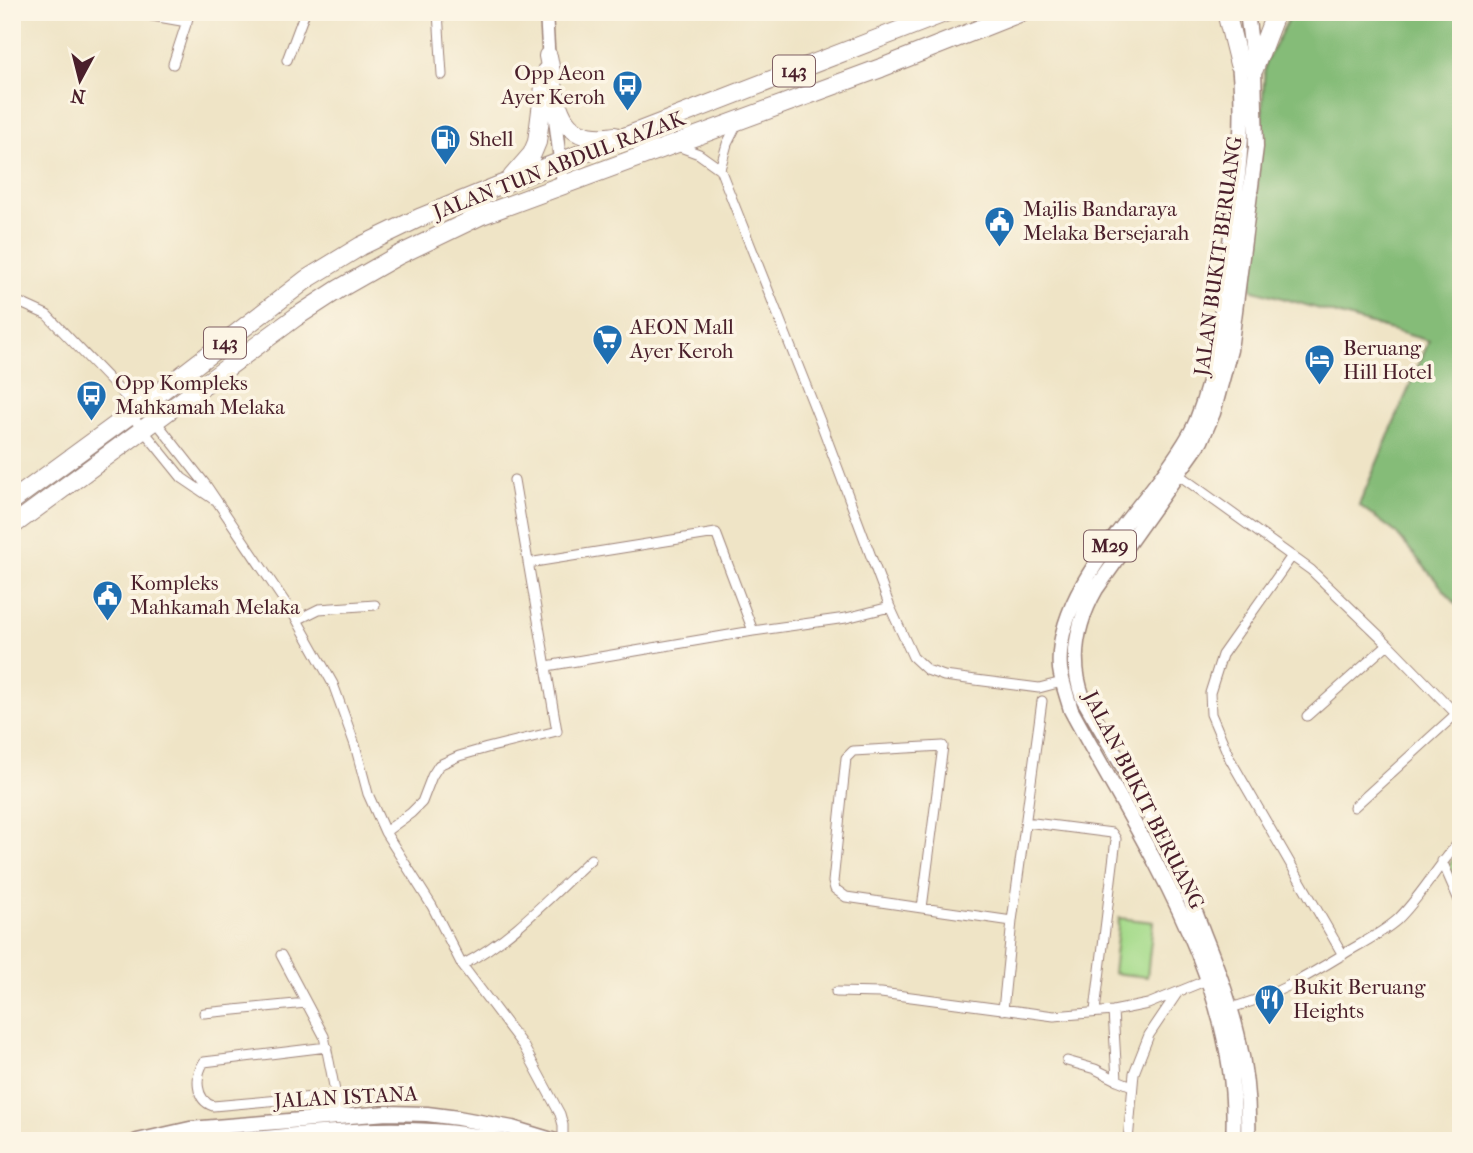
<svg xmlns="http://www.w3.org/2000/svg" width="1473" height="1153" viewBox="0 0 1473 1153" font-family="'IM FELL French Canon',serif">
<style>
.green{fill:#a7dc8d;stroke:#787e5c;stroke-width:2}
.forest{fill:#85bc78;stroke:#686e52;stroke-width:2}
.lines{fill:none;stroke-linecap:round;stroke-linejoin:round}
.street-casing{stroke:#9c8278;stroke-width:11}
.secondary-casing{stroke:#9c8278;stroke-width:15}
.primary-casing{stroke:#9c8278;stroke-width:17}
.highway-casing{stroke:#9c8278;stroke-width:20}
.street{stroke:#fff;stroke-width:9}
.secondary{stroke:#fff;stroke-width:12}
.primary{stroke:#fff;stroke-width:14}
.highway{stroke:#fff;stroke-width:18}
.labels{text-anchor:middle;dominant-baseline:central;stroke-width:7;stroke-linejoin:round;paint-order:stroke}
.shield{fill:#fcf5e5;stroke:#7f5f63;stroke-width:2}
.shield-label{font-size:19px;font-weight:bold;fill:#4a1f2b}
.poi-label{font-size:21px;fill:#4a1f2b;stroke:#fcf5e5;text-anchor:start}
.street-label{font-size:21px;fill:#4a1f2b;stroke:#fcf5e5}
</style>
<rect width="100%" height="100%" fill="#fcf5e5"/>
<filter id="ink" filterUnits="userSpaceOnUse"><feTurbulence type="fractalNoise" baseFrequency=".0143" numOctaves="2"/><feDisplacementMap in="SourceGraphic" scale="14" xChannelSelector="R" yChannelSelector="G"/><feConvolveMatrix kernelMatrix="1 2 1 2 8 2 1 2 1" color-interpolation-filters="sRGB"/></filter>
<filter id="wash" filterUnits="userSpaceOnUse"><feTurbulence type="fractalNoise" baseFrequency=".00686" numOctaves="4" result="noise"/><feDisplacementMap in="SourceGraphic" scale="28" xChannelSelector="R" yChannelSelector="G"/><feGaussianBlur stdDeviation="1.57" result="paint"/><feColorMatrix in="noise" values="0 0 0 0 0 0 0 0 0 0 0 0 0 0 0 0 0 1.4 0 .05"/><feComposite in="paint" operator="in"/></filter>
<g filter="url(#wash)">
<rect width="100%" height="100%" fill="#efe4c6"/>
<path class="green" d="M1461 848V893L1449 865Z
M1119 918 1153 922 1147 977 1113 973Z"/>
<path class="forest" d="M1292 12H1461V610L1395 532 1359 505 1429 341 1251 289 1265 64Z"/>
</g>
<g filter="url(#ink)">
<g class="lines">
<defs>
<path id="street" d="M130 12 187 22
M438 12 442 75
M287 60 305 12
M173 64 190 12
M675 145 699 154 720 169 822 426 890 607 913 657 927 670 944 676 1039 688 1062 682
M720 169 727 144 737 124
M12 302 23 304 47 315 130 401 142 406
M131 411V415L182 478 213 499
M154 419 206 485 297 620 333 684 355 745 368 794 385 832 432 906 462 965 524 1047 560 1114 563 1125V1141
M1179 475 1311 570 1388 644 1461 719
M1292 556 1222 655 1210 693 1211 714 1230 759 1343 955
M528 563 716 533 753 631
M297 620 319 609 375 605
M547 666 753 631 846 618 890 607
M1307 716 1388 644
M1354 807 1456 714
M1026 822 1112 833 1116 839 1095 1011
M385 832 411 813 422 802 432 776 439 765 459 756 487 748 557 731 514 480
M1442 861 1461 905
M922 908 943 746 853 751 846 758 833 882 835 889 846 897 1012 921
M281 955 324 1036 340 1116
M462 965C512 939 550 897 591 859
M836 992 881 993 1054 1016 1113 1011 1148 1004 1212 978
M1226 1009C1272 998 1308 976 1347 952 1364 942 1382 933 1397 920 1421 897 1438 865 1461 840
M1003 1010 1012 921 1042 701
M1113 1011 1117 1080 1132 1086
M204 1013 306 1003
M327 1047 204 1062C195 1076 195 1100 213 1106L336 1095
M1067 1061 1095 1069 1117 1080
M1128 1141 1134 1073 1149 1035 1178 992"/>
<path id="secondary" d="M546 12 549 64
M553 103 563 184"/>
<path id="primary" d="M1247 12 1254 69 1256 147 1230 350 1213 413 1201 441 1096 589C1076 624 1069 660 1083 698 1112 749 1143 799 1170 851 1183 878 1193 907 1204 935 1232 1004 1251 1065 1248 1141
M137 1141 190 1129 387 1113 427 1114 458 1118 512 1128 555 1141
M233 1141C324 1132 414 1121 504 1141
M1233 1141C1243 985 1141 841 1071 710 1067 696 1062 683 1060 669 1054 601 1120 532 1159 480 1172 462 1187 443 1196 422 1218 367 1222 310 1229 251 1237 186 1247 121 1238 56"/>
<path id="highway" d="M1226 12 1239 64
M548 56C557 99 555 146 615 136
M1254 69 1276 12
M512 177 532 154 537 142 546 71
M12 501 142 406 307 279 361 246 419 218 495 187 947 12
M12 526 296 317 339 289 397 256 482 215 881 68 1022 12"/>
</defs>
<use href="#street" class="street-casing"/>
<use href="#secondary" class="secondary-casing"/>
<use href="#primary" class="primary-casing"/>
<use href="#highway" class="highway-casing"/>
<use href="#street" class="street"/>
<use href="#secondary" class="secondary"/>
<use href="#primary" class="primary"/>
<use href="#highway" class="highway"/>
</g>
</g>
<defs>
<symbol id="bus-pin" viewBox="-11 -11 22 30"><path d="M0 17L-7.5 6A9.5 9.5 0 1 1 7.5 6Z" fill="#1f6fb2" stroke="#fcf5e5"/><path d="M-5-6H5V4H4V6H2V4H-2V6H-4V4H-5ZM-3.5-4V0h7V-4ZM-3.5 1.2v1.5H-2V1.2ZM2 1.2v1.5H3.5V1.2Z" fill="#fff"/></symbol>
<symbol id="fuel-pin" viewBox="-11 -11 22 30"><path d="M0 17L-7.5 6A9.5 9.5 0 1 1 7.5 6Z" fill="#1f6fb2" stroke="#fcf5e5"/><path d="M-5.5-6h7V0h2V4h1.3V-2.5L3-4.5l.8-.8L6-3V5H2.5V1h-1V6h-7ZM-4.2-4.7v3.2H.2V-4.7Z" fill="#fff"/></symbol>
<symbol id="civic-pin" viewBox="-11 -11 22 30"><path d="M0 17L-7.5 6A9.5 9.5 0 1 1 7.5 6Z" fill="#1f6fb2" stroke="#fcf5e5"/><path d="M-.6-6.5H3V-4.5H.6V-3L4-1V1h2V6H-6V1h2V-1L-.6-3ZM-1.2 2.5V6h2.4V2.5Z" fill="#fff"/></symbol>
<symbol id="supermarket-pin" viewBox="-11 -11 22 30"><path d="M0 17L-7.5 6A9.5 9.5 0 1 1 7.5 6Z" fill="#1f6fb2" stroke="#fcf5e5"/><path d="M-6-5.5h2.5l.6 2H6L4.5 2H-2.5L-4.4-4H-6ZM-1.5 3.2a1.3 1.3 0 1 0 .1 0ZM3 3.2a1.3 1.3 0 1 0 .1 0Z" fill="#fff"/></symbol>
<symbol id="hotel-pin" viewBox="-11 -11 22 30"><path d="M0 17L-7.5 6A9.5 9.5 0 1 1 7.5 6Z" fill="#1f6fb2" stroke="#fcf5e5"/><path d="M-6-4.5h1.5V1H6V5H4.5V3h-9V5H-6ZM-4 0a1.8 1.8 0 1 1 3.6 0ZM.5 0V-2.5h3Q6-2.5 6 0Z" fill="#fff"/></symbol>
<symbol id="restaurant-pin" viewBox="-11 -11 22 30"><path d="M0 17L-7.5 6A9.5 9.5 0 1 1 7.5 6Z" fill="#1f6fb2" stroke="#fcf5e5"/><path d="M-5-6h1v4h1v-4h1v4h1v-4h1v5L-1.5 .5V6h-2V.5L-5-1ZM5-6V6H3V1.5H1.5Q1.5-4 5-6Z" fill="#fff"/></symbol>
</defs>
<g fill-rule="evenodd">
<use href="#bus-pin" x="610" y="68" width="35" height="47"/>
<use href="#fuel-pin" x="428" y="122" width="35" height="47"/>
<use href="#civic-pin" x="982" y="204" width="35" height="47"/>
<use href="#supermarket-pin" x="590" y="322" width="35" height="47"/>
<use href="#hotel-pin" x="1302" y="342" width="35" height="47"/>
<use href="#bus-pin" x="74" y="378" width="35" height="47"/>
<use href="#civic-pin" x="90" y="578" width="35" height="47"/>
<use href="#restaurant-pin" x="1252" y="982" width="35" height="47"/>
</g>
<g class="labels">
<g class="shield">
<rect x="773" y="55.5" width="42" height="31" rx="5"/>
<rect x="204" y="327.5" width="42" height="31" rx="5"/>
<rect x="1084" y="530.5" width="52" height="31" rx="5"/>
</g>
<g class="shield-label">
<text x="794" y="71">143</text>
<text x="225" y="343">143</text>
<text x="1110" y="546">M29</text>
</g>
<g class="poi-label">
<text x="605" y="73" text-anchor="end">Opp Aeon<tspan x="605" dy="24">Ayer Keroh</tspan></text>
<text x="469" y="139">Shell</text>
<text x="1023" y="209">Majlis Bandaraya<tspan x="1023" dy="24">Melaka Bersejarah</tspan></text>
<text x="630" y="327">AEON Mall<tspan x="630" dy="24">Ayer Keroh</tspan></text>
<text x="1343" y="348">Beruang<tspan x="1343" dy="24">Hill Hotel</tspan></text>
<text x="115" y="383">Opp Kompleks<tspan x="115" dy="24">Mahkamah Melaka</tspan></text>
<text x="130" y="583">Kompleks<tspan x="130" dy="24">Mahkamah Melaka</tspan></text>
<text x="1293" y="987">Bukit Beruang<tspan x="1293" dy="24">Heights</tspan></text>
</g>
<g class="street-label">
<text transform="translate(559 165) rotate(-21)">JALAN TUN ABDUL RAZAK</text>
<text transform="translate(1218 256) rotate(-82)">JALAN BUKIT BERUANG</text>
<text transform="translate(1144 800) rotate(63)">JALAN BUKIT BERUANG</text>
<text transform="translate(346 1097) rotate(-3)">JALAN ISTANA</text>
</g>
</g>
<rect width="1473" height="1153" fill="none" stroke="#fcf5e5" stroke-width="42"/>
<g transform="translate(80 80) rotate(187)" stroke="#fcf5e5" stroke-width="5" paint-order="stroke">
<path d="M0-5L12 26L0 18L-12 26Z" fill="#4a1f2b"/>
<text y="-10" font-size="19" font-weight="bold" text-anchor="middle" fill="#4a1f2b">N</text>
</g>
</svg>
